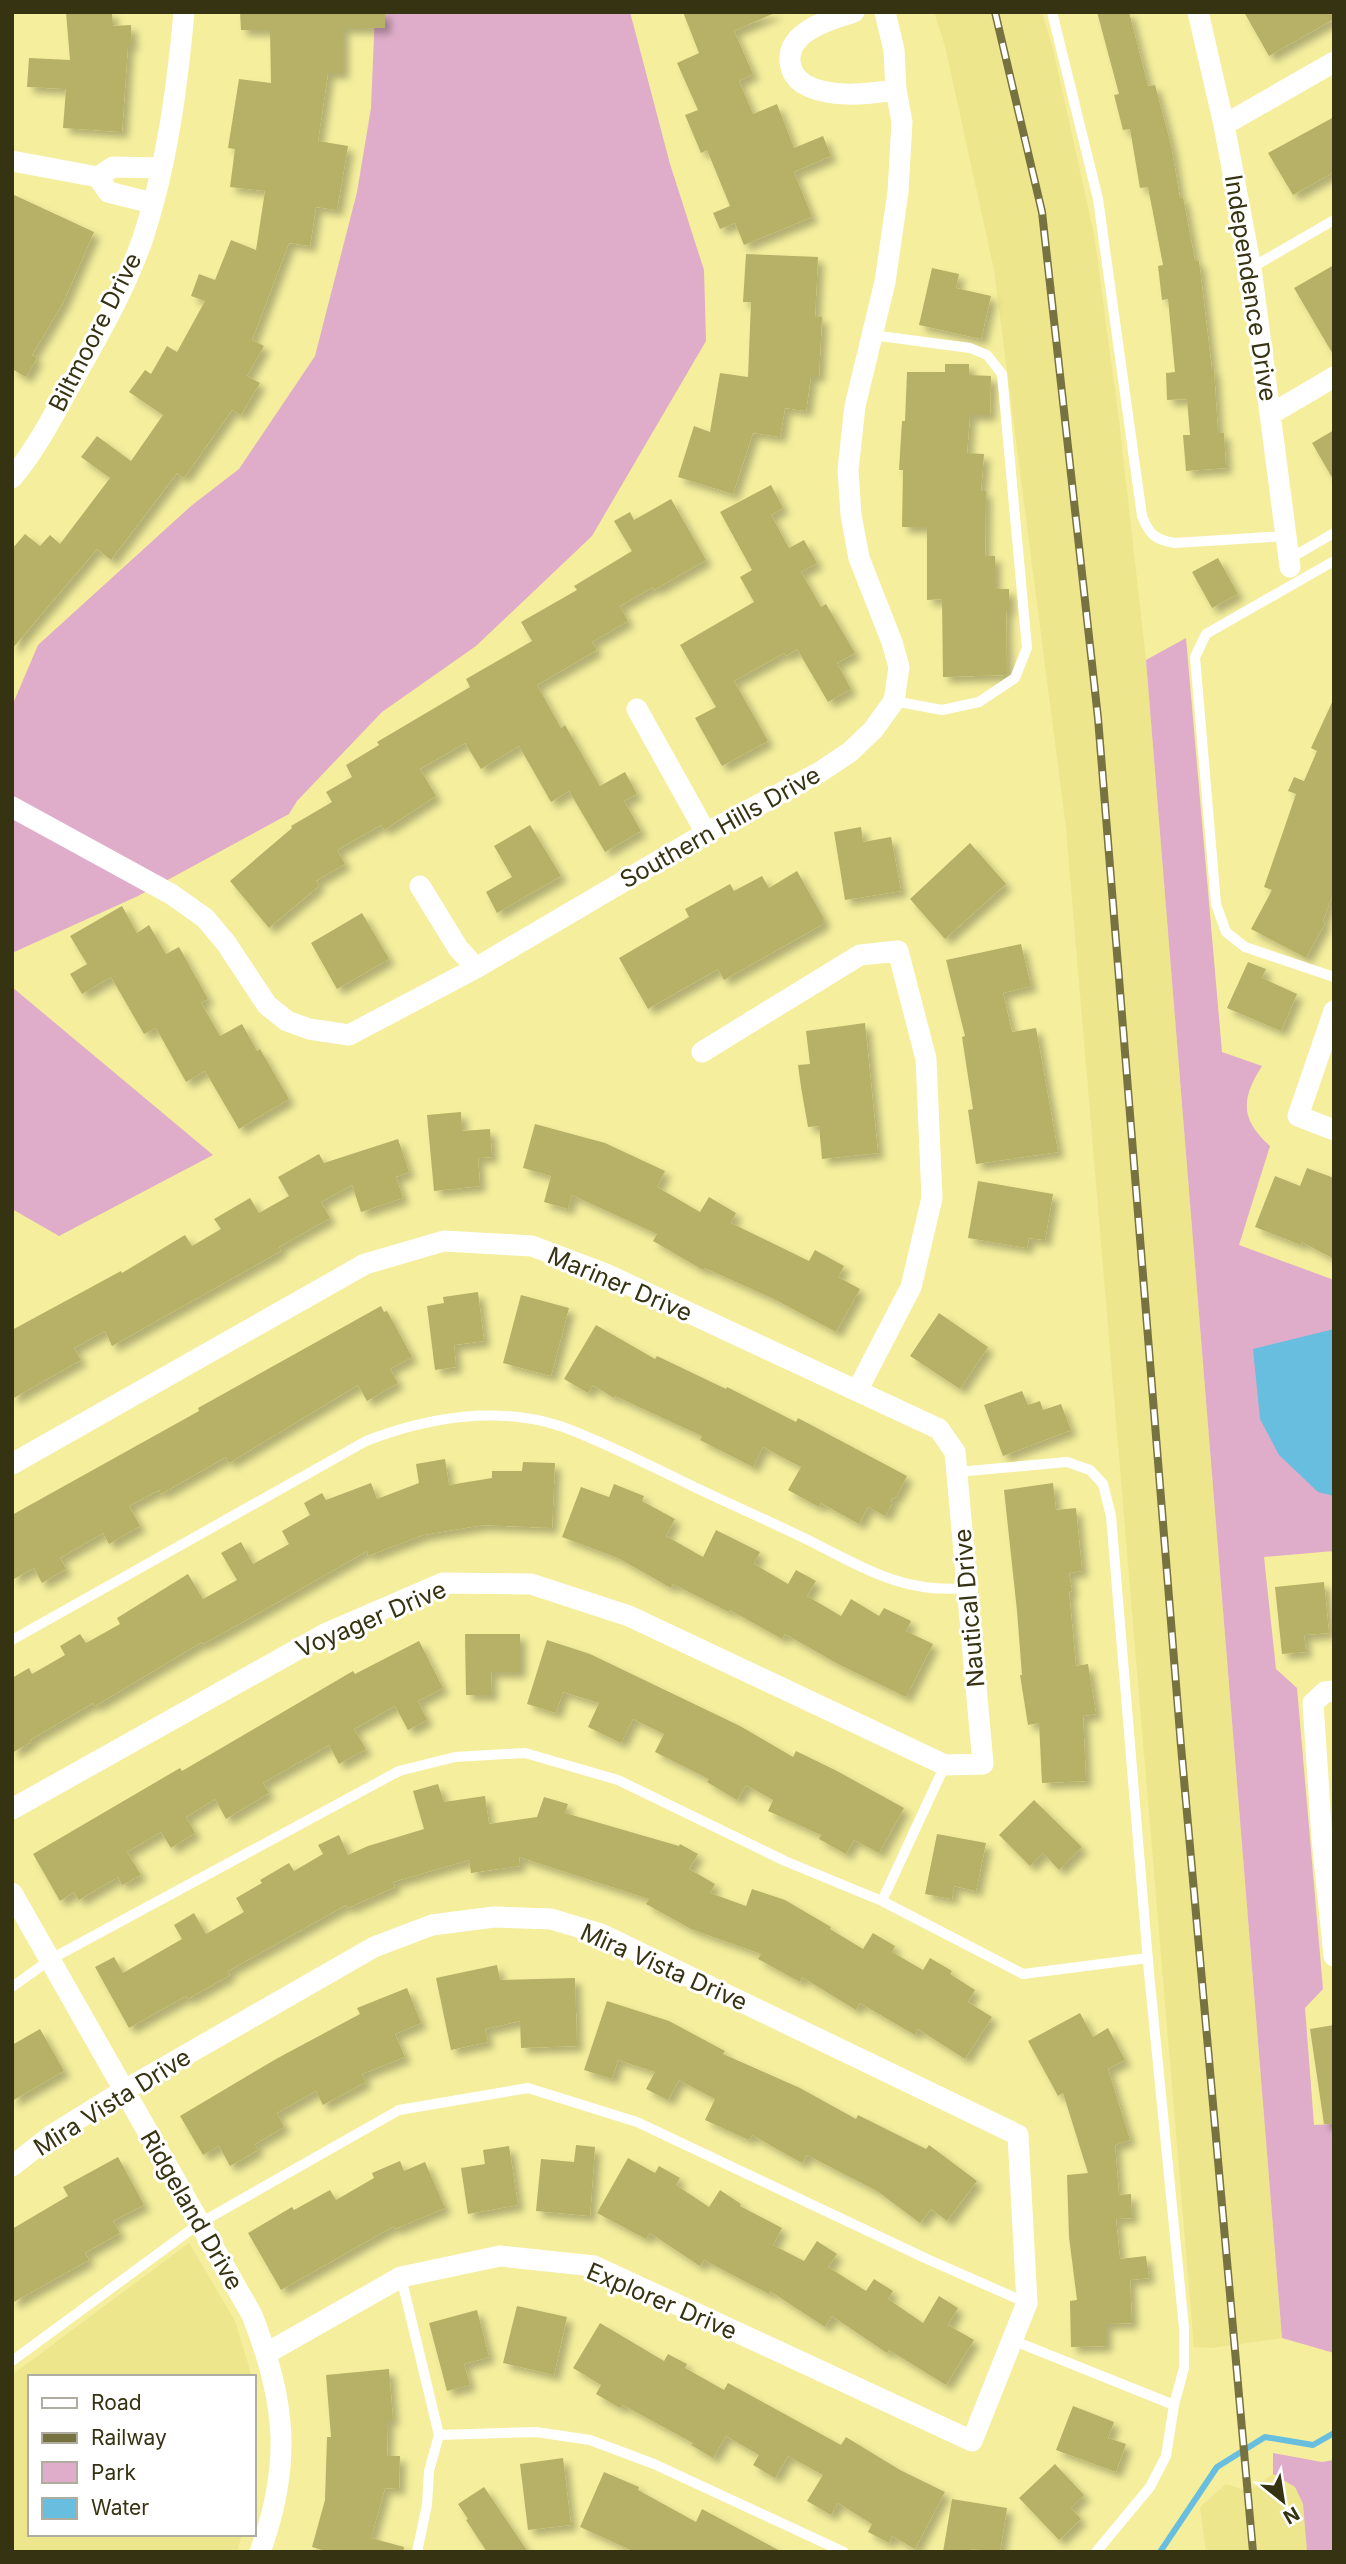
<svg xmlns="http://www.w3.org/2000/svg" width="1346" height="2564" viewBox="0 0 1346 2564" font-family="Inter,sans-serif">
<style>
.built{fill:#eee68c}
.green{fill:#dfadc9}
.water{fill:#67bede}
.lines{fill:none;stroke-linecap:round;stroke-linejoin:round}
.stream{stroke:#67bede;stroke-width:6}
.building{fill:#b7b167;filter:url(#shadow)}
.lane{stroke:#fff;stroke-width:10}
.street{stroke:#fff;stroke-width:21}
.rail-casing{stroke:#767241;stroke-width:8}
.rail{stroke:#fff;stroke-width:5;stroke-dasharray:16;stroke-linecap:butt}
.labels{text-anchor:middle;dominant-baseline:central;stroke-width:6;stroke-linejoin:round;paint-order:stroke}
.street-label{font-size:24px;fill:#363312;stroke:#fff}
</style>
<defs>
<filter id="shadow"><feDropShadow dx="6" dy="6" stdDeviation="3.5" flood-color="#0004"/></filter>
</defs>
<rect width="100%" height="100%" fill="#f4ee9d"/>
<path class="built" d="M934 12H1042L1053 49 1094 234 1119 420 1146 660 1282 2338 1211 2348 1194 2347 1066 828 994 270 945 46Z
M189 2243 235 2321 252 2377H30V2534H242L237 2552H12V2375Z
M1273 2474 1295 2487 1303 2504 1307 2552H1206L1200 2507 1226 2484 1248 2491Z"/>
<path class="green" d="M375 12H630L670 164 704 270 706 341 592 536 476 646 382 712 297 801 289 814 138 896 12 953V706L38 645 191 506 239 469 315 356 357 192 371 108Z
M1186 638 1222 1052 1262 1066C1241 1099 1240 1119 1270 1146L1239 1245 1334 1280V1551L1264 1557 1276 1669 1297 1688 1323 1989 1305 2008 1314 2125 1334 2124V2353L1282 2338 1146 660Z
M12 987 213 1155 59 1236 12 1209Z
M1273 2453 1322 2462 1334 2460V2552H1307L1303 2504 1295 2487 1273 2474Z"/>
<path class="water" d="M1334 1329V1496L1318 1492 1279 1455 1260 1419 1253 1349Z"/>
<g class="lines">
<path class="stream" d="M1160 2552 1217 2467 1265 2437 1313 2445 1334 2433"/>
</g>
<path class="building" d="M66 12H112L113 26 131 25 132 45H128L122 132 63 128 66 89 27 87 29 58 70 60Z
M240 12H385V28H343V73H328L318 141 348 146 337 210 316 207 310 246 289 243 252 340 264 346 247 376 260 383 241 415 232 410 184 478 177 473 111 560 97 549 12 649V549L25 534 40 546 50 535 60 544 110 478 81 457 97 436 131 461 163 415 129 392 145 370 151 374 167 346 177 352 205 301 191 296 199 274 215 280 231 240 256 250 265 191 230 187 235 149 228 148 239 79 271 83 270 30H241Z
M683 12H777L734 31 753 74 739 81 753 114 777 104 794 148 823 136 831 156 794 172 812 217 744 245 735 223 720 229 713 213 730 206 707 150 701 153 685 115 698 110 677 63 699 53Z
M1097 12H1129L1148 86 1155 85 1171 145 1180 198 1183 197 1195 261H1199L1212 370H1214L1218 433H1224L1226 468 1186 471 1183 435H1190L1187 399 1167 400 1166 373 1175 372 1168 299 1162 300 1158 266 1163 265 1148 187 1140 188 1130 129 1123 130 1114 95 1119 94Z
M1244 12H1334V19L1269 56Z
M1334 117V172L1293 195 1268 153Z
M12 194 94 232 63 303 32 355 37 358 26 377 12 369Z
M746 254 818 257 815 317H822L819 376H811L806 411 785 408 780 437 753 433 733 494 678 477 694 426 710 432 720 373 748 377 751 302H743Z
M1334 265V356L1294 288Z
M932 268 959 274 956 288 991 296 981 339 919 325Z
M945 364H969V375L991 376 990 415H970L967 453 984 454 981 491H986L985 556H995V589H1009V611H1006L1007 674 1005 675 943 677 942 599 927 600V527H902L903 470H899L902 421H905L907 372H945Z
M1334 430V481L1312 443Z
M771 485 783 508 771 515 789 548 804 540 817 563 801 572 821 607 826 604 855 653 837 663 851 689 828 702 797 649 786 656 784 653 734 681 768 741 722 766 695 718 716 707 680 645 754 602 740 577 752 570 720 512Z
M671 499 706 560 654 590 653 587 620 606 628 621 592 642 597 650 537 685 561 728 565 725 600 786 625 772 637 794 624 801 641 831 605 852 569 791 551 802 519 746 481 769 465 743 420 769 436 796 384 830 381 825 337 850 345 864 316 881 319 886 269 928 230 881 292 828 291 826 332 802 326 792 352 777 346 765 379 745 377 742 470 687 466 679 532 641 521 622 577 590 574 586 632 551 614 521 630 512 634 520Z
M1218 558 1238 594 1212 608 1192 572Z
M1334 698V891L1323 921 1325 923 1306 958 1251 929 1272 890 1264 887 1296 794 1288 791 1294 777 1304 781 1317 751 1311 748Z
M530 825 561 876 497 913 486 892 512 877 494 846Z
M861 827 863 842 891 837 901 891 845 900 834 832Z
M970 843 1006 884 945 939 910 899Z
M797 871 823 917V924L724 980 718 969 648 1009 619 958 689 917 685 909 730 884 734 891 762 876 769 888Z
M122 906 137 933 149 925 166 954 179 947 208 999 201 1003 220 1036 242 1024 257 1051 260 1049 289 1099 239 1129 205 1071 186 1082 156 1028 144 1034 111 977 82 994 70 974 87 964 70 936Z
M362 913 389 959 337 989 311 943Z
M1021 944 1031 986 1003 993 1012 1032 1036 1028 1058 1152 976 1164 968 1110 973 1109 962 1037 965 1036 946 960Z
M1248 962 1266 969 1262 978 1297 994 1281 1031 1227 1008Z
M865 1023 878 1153 822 1159 819 1126 808 1127 801 1087 798 1065 810 1064 806 1031Z
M461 1112 462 1131 490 1129 492 1157 478 1158 480 1186 434 1191 427 1115Z
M535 1124 605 1143 665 1171 657 1187 700 1212 709 1197 736 1213 731 1223 809 1261 815 1250 844 1266 838 1277 860 1289 836 1332 774 1299 705 1268 703 1270 653 1241 657 1234 572 1195 568 1209 544 1202 551 1176 523 1168Z
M398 1139 409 1172 396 1177 403 1198 361 1212 352 1185 321 1202 330 1218 279 1247 281 1251 112 1346 105 1331 74 1348 81 1360 12 1399V1330L121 1271 122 1273 185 1235 192 1246 221 1229 214 1219 250 1198 259 1213 289 1196 278 1177 319 1154 324 1163Z
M1307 1168 1334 1178V1259L1302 1242 1301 1245 1255 1227 1275 1176 1300 1186Z
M978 1181 1053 1194 1045 1240 1029 1238 1027 1248 968 1238Z
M478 1292 484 1341 454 1345 456 1367 435 1370 427 1306 444 1303 443 1297Z
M521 1295 569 1308 551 1376 503 1363Z
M381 1306 384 1312 387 1311 412 1357 390 1369 398 1383 367 1401 358 1385 229 1463 226 1457 161 1494 159 1490 129 1506 140 1526 109 1544 103 1533 60 1558 66 1569 42 1583 34 1568 12 1580V1515L199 1411 198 1408 250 1379Z
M939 1313 988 1347 960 1389 910 1356Z
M596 1325 655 1359 657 1356 726 1389 727 1387 796 1422 798 1418 907 1476 896 1497 891 1499 892 1504 885 1516 868 1507 859 1524 821 1503 819 1507 788 1490 801 1467 763 1447 753 1467 700 1440 702 1436 615 1396 614 1398 593 1385 588 1393 564 1379Z
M1022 1391 1028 1405 1040 1401 1043 1410 1061 1404 1071 1430 1003 1456 984 1405Z
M445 1459 449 1485 492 1478V1471H522L523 1462 555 1463 552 1528 483 1525 423 1535 368 1556 367 1551 257 1614 203 1644 202 1642 95 1706 93 1703 30 1740 31 1742 12 1753V1678L29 1668 32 1674 65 1655 60 1646 80 1634 86 1643 120 1624 117 1618 188 1574 203 1599 237 1580 221 1553 241 1542 253 1564 289 1544 282 1531 310 1515 304 1503 322 1493 326 1500 371 1483 377 1499 419 1483 416 1464Z
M1053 1483 1056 1510 1076 1508 1082 1571 1069 1573 1072 1591 1069 1592 1076 1666 1088 1664 1096 1714 1083 1716 1086 1781 1042 1783 1039 1723 1028 1725 1020 1675H1022L1017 1611 1004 1490Z
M614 1484 644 1496 642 1501 675 1519 666 1536 703 1557 716 1530 760 1552 754 1564 788 1584 796 1570 816 1581 807 1596 841 1616 851 1599 879 1616 884 1608 911 1621 906 1631 933 1644 906 1697 840 1665 785 1634 782 1639 730 1610 729 1612 673 1584 671 1588 618 1558 562 1537 581 1487 609 1497Z
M1324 1582 1329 1633 1304 1635 1306 1652 1282 1654 1275 1587Z
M465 1634H520V1672H491L492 1695H466Z
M547 1640 590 1654 740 1726 793 1757 796 1751 837 1771 904 1808 879 1853 854 1840 846 1854 819 1839 821 1835 768 1811 773 1800 746 1785 737 1800 707 1782 709 1779 655 1752 664 1734 633 1719 621 1743 588 1727 599 1703 563 1692 556 1713 527 1704Z
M419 1641 443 1688 418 1701 427 1720 408 1730 395 1706 354 1729 366 1749 339 1764 329 1745 263 1783 269 1793 226 1819 215 1799 186 1817 195 1833 171 1848 161 1832 127 1852 141 1875 122 1885 118 1877 79 1900 74 1892 60 1901 33 1854 180 1768 182 1771 353 1671 355 1674Z
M438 1784 444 1802 485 1796 489 1824 537 1817 544 1797 568 1804 565 1813 679 1846 680 1844 698 1854 689 1869 715 1884 710 1893 746 1906 752 1889 785 1900 831 1927 830 1929 863 1949 873 1933 895 1946 892 1952 923 1970 930 1958 952 1971 950 1974 975 1990 968 2002 992 2017 965 2059 918 2029 915 2035 860 2003 856 2010 802 1977 800 1982 758 1959 761 1954 691 1929 646 1904 649 1899 519 1857 520 1866 471 1873 469 1860 393 1882 395 1887 348 1908 346 1905 228 1971 230 1975 188 1999 186 1996 129 2028 95 1967 114 1957 123 1973 182 1939 174 1925 194 1913 206 1934 244 1912 236 1898 262 1883 260 1880 289 1863 294 1871 323 1854 318 1845 339 1835 348 1855 368 1846 424 1829 413 1791Z
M1034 1800 1082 1847 1059 1870 1043 1853 1030 1866 999 1835Z
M937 1834 986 1843 976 1891 954 1886 952 1899 925 1894Z
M497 1965 500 1980 575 1978 577 2046 521 2048 520 2021 485 2029 488 2042 451 2050 436 1978Z
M407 1988 421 2023 395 2034 405 2057 362 2074 366 2082 323 2105 316 2091 277 2113 284 2127 255 2144 258 2150 230 2166 219 2146 203 2155 180 2116 276 2059 360 2014 357 2008Z
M607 2001 669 2021 725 2051 723 2054 800 2088 856 2119 858 2115 926 2149 929 2145 977 2181 947 2221 931 2209 920 2223 877 2191 807 2155 802 2163 752 2135 749 2140 705 2120 715 2099 679 2080 668 2100 646 2089 655 2072 618 2060 612 2079 584 2070Z
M1080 2013 1093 2037 1108 2028 1125 2060 1108 2069 1130 2140 1115 2145 1119 2195 1131 2194 1132 2218 1116 2219 1120 2259 1146 2256 1149 2278 1130 2280 1132 2323 1106 2324V2346L1071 2347 1070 2301 1077 2300 1069 2237 1067 2175 1088 2173 1063 2093 1058 2096 1028 2041Z
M1334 2025V2124H1324L1310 2029Z
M40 2029 64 2071 12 2101V2045Z
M576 2145 595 2147 590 2216 536 2211 541 2159 574 2162Z
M509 2146 518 2205 468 2214 461 2168 485 2164 483 2150Z
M118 2157 144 2205 113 2221 120 2233 85 2253 89 2260 12 2303V2229L68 2196 63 2187Z
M628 2158 655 2173 659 2166 680 2178 676 2185 709 2207 720 2190 741 2204 740 2206 782 2228 773 2245 804 2261 817 2241 837 2254 828 2267 866 2291 874 2279 893 2291 888 2299 923 2323 939 2296 958 2308 948 2325 974 2340 946 2385 889 2350 887 2353 832 2316 825 2327 770 2291 769 2294 704 2260 700 2266 650 2233 646 2239 597 2213Z
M400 2161 404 2171 425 2162 445 2208 395 2229 394 2226 281 2290 248 2233 292 2207 294 2210 330 2190 336 2200 374 2178 372 2173Z
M517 2306 567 2317 554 2375 503 2363Z
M477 2310 489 2357 464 2364 470 2385 447 2391 429 2323Z
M600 2323 664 2361 668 2354 687 2364 685 2368 724 2390 728 2383 841 2445 846 2437 900 2470 945 2492 915 2549 892 2536 889 2543 868 2532 872 2524 838 2503 831 2515 807 2501 823 2475 788 2456 775 2478 753 2465 759 2455 726 2436 713 2458 691 2445 693 2443 623 2405 620 2408 596 2394 601 2385 573 2368Z
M389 2369 393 2420H388L387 2456H400L399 2489 385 2488 371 2538 404 2547 403 2552H329L312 2547 325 2500 327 2437H331L326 2375Z
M1073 2406 1114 2422 1108 2438 1126 2444 1116 2472 1056 2450Z
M563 2458 571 2525 528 2530 520 2464Z
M1055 2464 1084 2495 1071 2508 1081 2519 1059 2540 1019 2498Z
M604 2472 639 2487 638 2490 696 2522 702 2509 782 2552H635L580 2527Z
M484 2487 507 2521 528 2552H487L466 2520 468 2519 458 2504Z
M952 2499 1007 2508 1000 2552 971 2549V2552H943Z"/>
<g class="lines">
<path class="lane" d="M1052 12 1098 199 1142 516C1149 534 1155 540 1175 543L1286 536
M1251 268 1334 220
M872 335 970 348 987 355 1002 374 1027 648 1015 678 979 702 942 710 894 701
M1289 559 1334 533
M1334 561 1206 634 1195 657 1216 904 1226 932 1245 947 1334 977
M957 1472 1067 1462 1090 1470 1103 1484 1111 1516 1149 1973 1184 2328V2368L1174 2405 1166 2456 1150 2487 1096 2552
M12 1640 366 1441C428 1417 499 1405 563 1427 604 1442 644 1463 684 1482 725 1502 767 1520 808 1540 864 1568 903 1594 968 1588
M882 1901 1023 1974 1148 1958
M12 1987 51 1959 399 1771 455 1757 525 1753 618 1780 785 1861 882 1901 945 1765
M401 2277 439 2435 429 2471 427 2505 417 2552
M1012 2340 1174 2405
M12 2361 200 2223 399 2110 528 2088 637 2122 927 2259 1027 2303
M439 2435 536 2432 590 2440 654 2464 844 2552"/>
<path class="street" d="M854 12C831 19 787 31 790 62 791 71 796 79 804 84 830 99 868 94 896 90
M1198 12 1224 125 1251 268 1290 567
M1224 125 1334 62
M12 161 98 177 108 192 152 203
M98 177 113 167 161 168
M1271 414 1334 377
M12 478C36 450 54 414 72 382 98 336 126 288 143 238 167 165 177 89 184 12
M637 709 706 833
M12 807 171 894 205 918 226 943 267 1005 287 1021 309 1029 349 1035 476 968 706 833 820 772 850 752 873 730 894 701 899 667 892 642 859 558 851 515 848 470 855 406 885 282 898 192 902 122 896 90 894 50 885 12
M420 886 458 948 476 968
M1334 1011 1298 1116 1334 1130
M702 1052 860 955 898 951 926 1059 932 1198 911 1287 857 1391
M12 1464 365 1264 444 1241 532 1246 606 1274 939 1429 955 1452 983 1764 945 1765 629 1616 531 1584 443 1583 325 1634 12 1809
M1334 1691 1325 1692 1313 1703 1322 1839 1334 1956
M12 1893 252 2315C286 2401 292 2464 260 2552
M12 2166 52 2135 123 2091 374 1947 432 1925 494 1917 551 1919 601 1934 1018 2135 1027 2303 972 2441 594 2266 500 2256 401 2277 267 2353"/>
<defs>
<path id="rail" d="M995 12 1042 212 1098 718 1181 1746 1253 2552"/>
</defs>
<use href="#rail" class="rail-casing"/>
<use href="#rail" class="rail"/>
</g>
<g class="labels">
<g class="street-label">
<text transform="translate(1251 288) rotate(81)">Independence Drive</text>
<text transform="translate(95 332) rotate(-63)">Biltmoore Drive</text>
<text transform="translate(720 827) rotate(-29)">Southern Hills Drive</text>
<text transform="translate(620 1284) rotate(23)">Mariner Drive</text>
<text transform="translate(969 1608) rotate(-95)">Nautical Drive</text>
<text transform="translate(371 1619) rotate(-23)">Voyager Drive</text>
<text transform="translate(664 1967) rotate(24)">Mira Vista Drive</text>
<text transform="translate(112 2102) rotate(-32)">Mira Vista Drive</text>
<text transform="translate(192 2210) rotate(60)">Ridgeland Drive</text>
<text transform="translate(662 2301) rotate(23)">Explorer Drive</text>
</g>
</g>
<rect width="1346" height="2564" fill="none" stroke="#363312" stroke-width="28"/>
<rect x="28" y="2375" width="228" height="161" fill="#ffffff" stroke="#afada0" stroke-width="2"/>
<rect x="42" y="2398" width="35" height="10" fill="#ffffff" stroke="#afada0" stroke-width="2"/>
<text x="91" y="2410" font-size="21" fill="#363312">Road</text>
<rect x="42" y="2433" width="35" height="10" fill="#767241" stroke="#afada0" stroke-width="2"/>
<text x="91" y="2445" font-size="21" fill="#363312">Railway</text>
<rect x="42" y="2462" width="35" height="21" fill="#dfadc9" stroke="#afada0" stroke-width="2"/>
<text x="91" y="2480" font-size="21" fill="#363312">Park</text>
<rect x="42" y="2498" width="35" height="21" fill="#67bede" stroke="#afada0" stroke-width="2"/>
<text x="91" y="2515" font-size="21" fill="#363312">Water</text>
<g transform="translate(1283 2501) rotate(150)" stroke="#ffffff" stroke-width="5" paint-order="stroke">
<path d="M0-5L12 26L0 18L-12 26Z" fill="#363312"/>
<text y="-10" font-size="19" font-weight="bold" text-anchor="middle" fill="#363312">N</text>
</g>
</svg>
